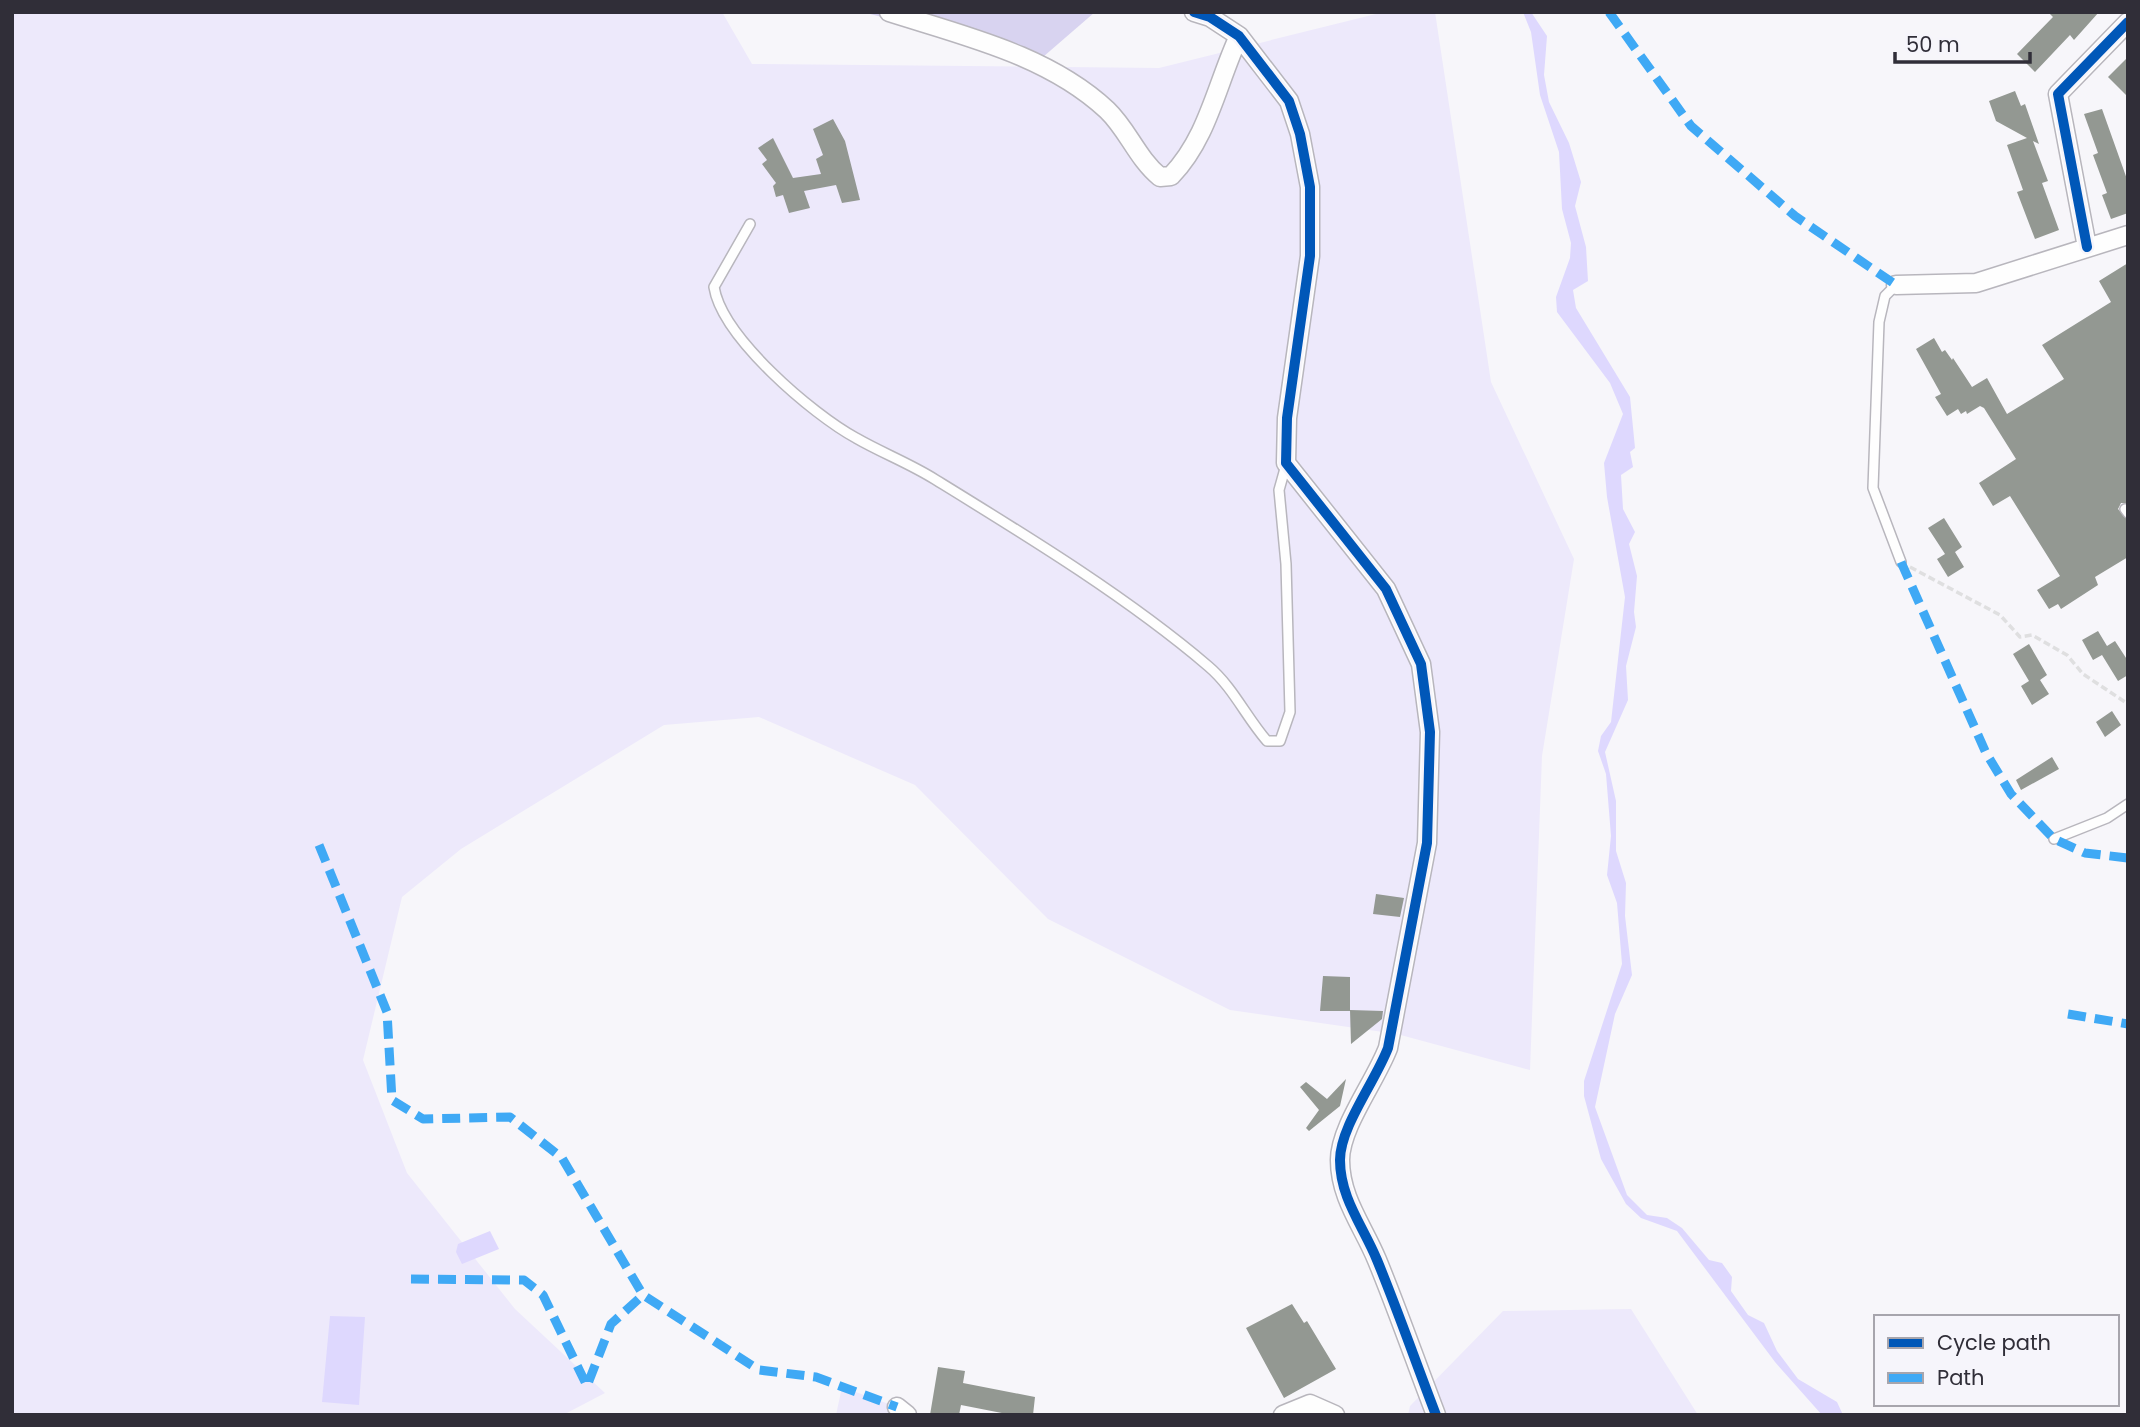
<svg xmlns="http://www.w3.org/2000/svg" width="2140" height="1427" viewBox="0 0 2140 1427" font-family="Poppins,sans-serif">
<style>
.green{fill:#ede9fb}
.forest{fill:#d8d3f0}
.water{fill:#ded8fe}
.building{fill:#939892}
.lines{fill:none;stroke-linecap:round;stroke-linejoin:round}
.service-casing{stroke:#b8b6bd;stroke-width:12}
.minor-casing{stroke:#b8b6bd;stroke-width:21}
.path{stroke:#dfdfe0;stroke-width:3.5;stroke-dasharray:7 3.5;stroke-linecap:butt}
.service{stroke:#fefefe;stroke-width:9}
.minor{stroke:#fefefe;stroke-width:18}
.quiet{stroke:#3fa9f5;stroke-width:9;stroke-dasharray:18 9;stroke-linecap:butt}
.cycleway-casing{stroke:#f6f5fb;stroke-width:15}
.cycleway{stroke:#0057b8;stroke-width:10}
</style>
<rect width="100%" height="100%" fill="#f7f6fa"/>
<path class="green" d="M12 12H722L752 64 1159 68 1384 12H1435L1491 382 1574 559 1542 756 1530 1070 1397 1034 1230 1010 1048 919 915 785 759 717 664 725 461 849 402 897 363 1060 407 1173 515 1309 605 1393 563 1415H12Z
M1631 1309 1698 1415H1408L1410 1406 1503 1311Z
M842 1387 919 1415H836Z"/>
<path class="forest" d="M862 12H1095L1043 57Z"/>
<path class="water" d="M1523 12H1531L1547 36 1544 75 1549 102 1569 143 1581 182 1575 206 1586 247 1588 281 1573 290 1576 308 1630 397 1635 448 1630 452 1633 467 1621 475 1623 509 1635 532 1629 544 1637 576 1634 612 1636 627 1626 666 1628 700 1605 752 1616 801V851L1626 883 1625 916 1632 975 1615 1014 1595 1107 1627 1195 1647 1215 1667 1218 1682 1228 1709 1260 1722 1263 1732 1277 1731 1291 1748 1315 1764 1323 1777 1351 1798 1379 1837 1402 1843 1415H1822L1775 1362 1677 1231 1641 1218 1626 1204 1601 1159 1584 1096V1081L1622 964 1617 903 1607 875 1611 836 1606 774 1598 751 1601 736 1611 722 1625 597 1607 497 1604 463 1623 414 1610 383 1557 312 1556 297 1570 258 1571 243 1562 209 1559 152 1540 95 1531 32Z
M490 1231 499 1249 462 1264 456 1252 458 1244Z
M330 1316 365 1317 359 1405 322 1402Z"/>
<path class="building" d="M2048 12H2099L2074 40 2070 35 2035 72 2017 54 2053 17Z
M2128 57V97L2108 77Z
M2015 91 2021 106 2025 104 2039 144 2033 141 2048 181 2042 183 2059 230 2035 239 2017 192 2023 190 2007 145 2027 138 1996 121 1989 101Z
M2102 109 2128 182V213L2111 219 2102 195 2107 193 2093 155 2098 153 2084 114Z
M833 119 845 141 860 200 842 203 836 185 804 191 810 208 789 213 783 195 776 197 773 186 776 183 762 164 767 160 758 148 773 138 793 178 821 174 816 159 823 155 813 129Z
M2128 263V503H2121L2118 509 2128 520V557L2095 577 2098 585 2061 609 2058 604 2049 609 2037 590 2060 576 2010 496 1993 506 1979 483 2016 459 1984 408 1980 406 1967 414 1966 411 1961 414 1958 409 1947 416 1935 397 1941 394 1916 349 1934 338 1942 352 1945 350 1952 360 1953 358 1972 387 1987 378 2007 414 2064 379 2042 345 2111 302 2099 281Z
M1944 518 1962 547 1955 552 1964 567 1948 577 1937 559 1945 554 1928 528Z
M2098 631 2107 646 2115 641 2128 661V675L2118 681 2102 655 2093 660 2082 640Z
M2029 644 2047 675 2040 680 2049 694 2032 705 2021 686 2029 681 2013 654Z
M2112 711 2121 725 2105 737 2096 722Z
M2052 757 2059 769 2021 790 2016 780Z
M1376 894 1404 898 1400 917 1373 914Z
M1323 976 1350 977V1011H1320Z
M1350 1010 1383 1011 1382 1019 1351 1044Z
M1346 1079 1340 1106 1309 1131 1306 1128 1319 1110 1300 1087 1306 1082 1327 1099Z
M1292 1304 1304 1323 1307 1321 1336 1369 1284 1398 1246 1328Z
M938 1367 965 1371 963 1383 1035 1397 1033 1415H1012L961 1405 959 1415H930Z"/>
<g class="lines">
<defs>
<path id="service" d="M750 224 714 287C722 337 812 414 856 438 882 453 911 464 936 480 1027 536 1127 597 1208 666 1233 687 1246 717 1267 741H1280L1290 712 1286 564 1279 490 1286 465
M1896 285 1885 296 1879 322 1873 488 1901 562
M2125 509 2128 513
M2054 839 2107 818 2128 804"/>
<path id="minor" d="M889 12C964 36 1048 55 1107 110 1128 130 1137 158 1160 177L1171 176C1208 138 1217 83 1239 36
M1194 12 1210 17 1239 36 1289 101 1300 134 1310 187V256L1287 418 1286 463 1386 589 1421 664 1430 732 1427 843 1388 1048C1375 1082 1340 1127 1340 1160 1340 1198 1363 1226 1377 1260 1398 1311 1416 1363 1436 1415
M2087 247 2058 94 2128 22
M1896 285 1976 283 2128 235
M897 1407 907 1415
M1283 1415 1310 1404 1335 1415"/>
</defs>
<use href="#service" class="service-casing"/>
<use href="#minor" class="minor-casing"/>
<path class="path" d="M1910 567 2000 615 2020 637 2032 635 2067 655 2083 674 2128 704"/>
<use href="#service" class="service"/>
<use href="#minor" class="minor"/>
<path class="quiet" d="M1609 12 1691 126 1795 216 1896 285
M1901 562 1986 753 2011 794 2054 839 2085 853 2128 858
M319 845 387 1012 392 1100 423 1119 510 1117 562 1158 643 1295 759 1370 816 1377 897 1407
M2068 1014 2128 1024
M411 1279 524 1280 543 1295 587 1386 611 1324 643 1295"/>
<defs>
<path id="cycleway" d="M1194 12 1210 17 1239 36 1289 101 1300 134 1310 187V256L1287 418 1286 463 1386 589 1421 664 1430 732 1427 843 1388 1048C1375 1082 1340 1127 1340 1160 1340 1198 1363 1226 1377 1260 1398 1311 1416 1363 1436 1415
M2087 247 2058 94 2128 22"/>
</defs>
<use href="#cycleway" class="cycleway-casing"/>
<use href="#cycleway" class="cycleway"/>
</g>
<rect width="2140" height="1427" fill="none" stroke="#302e38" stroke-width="28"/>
<rect x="1874" y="1315" width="245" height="91" fill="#f6f5fb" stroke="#a7a5ad" stroke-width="2"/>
<rect x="1888" y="1338" width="35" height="10" fill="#0057b8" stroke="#a7a5ad" stroke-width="2"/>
<text x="1937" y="1350" font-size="21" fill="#302e38">Cycle path</text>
<rect x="1888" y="1373" width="35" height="10" fill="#3fa9f5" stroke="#a7a5ad" stroke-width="2"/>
<text x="1937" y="1385" font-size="21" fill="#302e38">Path</text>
<path d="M1895 52v10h135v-10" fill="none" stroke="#302e38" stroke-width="3.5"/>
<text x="1906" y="52" font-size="21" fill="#302e38" stroke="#f6f5fb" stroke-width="5" paint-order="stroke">50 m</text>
</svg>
